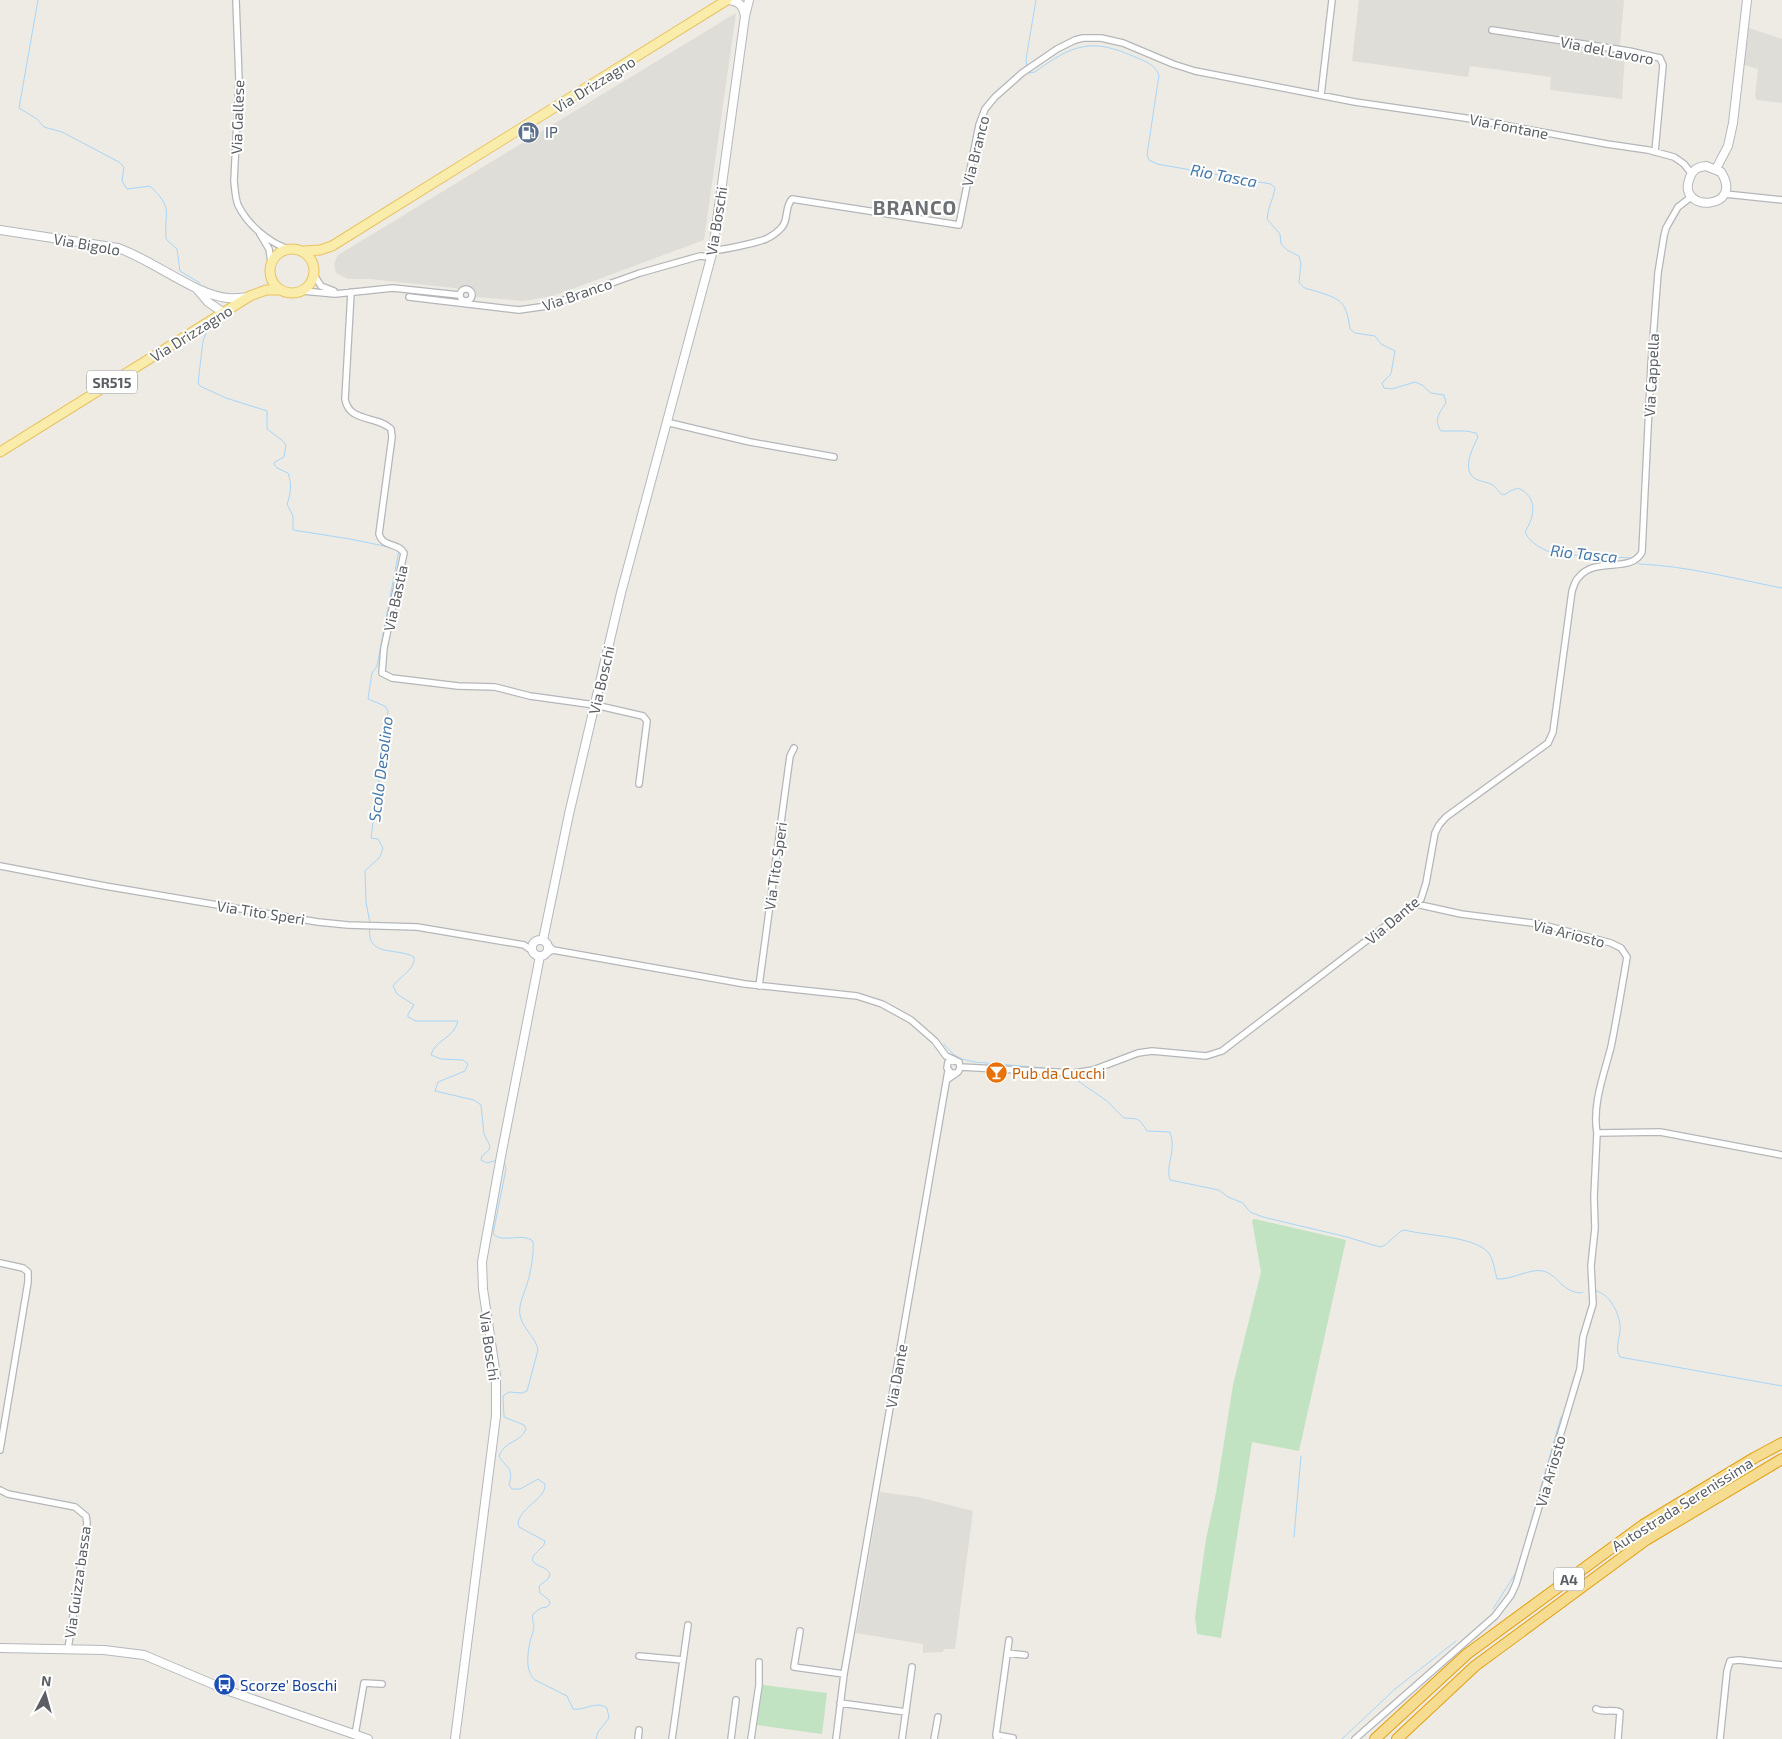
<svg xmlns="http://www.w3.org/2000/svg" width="1782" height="1739" viewBox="0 0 1782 1739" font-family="'Exo 2',sans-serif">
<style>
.industrial{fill:#dfddd8}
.green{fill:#c1e3c1}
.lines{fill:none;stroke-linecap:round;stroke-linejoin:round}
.stream{stroke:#a7d6fa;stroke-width:1}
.street-casing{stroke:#b4b6ba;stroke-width:8}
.secondary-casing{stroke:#b5b8bd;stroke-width:10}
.primary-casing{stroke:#e9c261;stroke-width:11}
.highway-casing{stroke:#e39f0e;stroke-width:12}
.street{stroke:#fff;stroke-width:5.5}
.secondary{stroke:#fff;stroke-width:8}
.primary{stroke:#faedac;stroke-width:9}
.highway{stroke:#f6dc91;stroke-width:10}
.labels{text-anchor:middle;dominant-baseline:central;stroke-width:4;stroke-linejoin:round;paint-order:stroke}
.shield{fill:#fff;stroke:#8c8f92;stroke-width:1}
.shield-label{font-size:14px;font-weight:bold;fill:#5b5f63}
.street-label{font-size:15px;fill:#5b5f63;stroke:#fff}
.service-label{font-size:15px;fill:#4e5e75;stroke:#fff;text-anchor:start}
.food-label{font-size:15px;fill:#c56008;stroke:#fff;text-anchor:start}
.transit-label{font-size:15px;fill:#164399;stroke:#fff;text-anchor:start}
.water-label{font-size:16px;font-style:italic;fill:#4578ab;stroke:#fff}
.district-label{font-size:20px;font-weight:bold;letter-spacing:1px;fill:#6d7175;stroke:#fff}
</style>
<rect width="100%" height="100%" fill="#edebe3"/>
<path class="industrial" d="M1359 0H1624L1619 55 1625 56 1622 99 1550 90 1551 77 1470 66 1468 77 1352 61Z
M736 13 704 240 553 296 523 301 477 297 463 289 370 279H348L336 273 334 264 338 255Z
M1743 26 1782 39V103L1757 100 1755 96 1758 69 1740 64Z
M880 1492 918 1497 973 1511 955 1649H944L943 1652 923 1653V1644L856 1633Z"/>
<path class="green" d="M1255 1219 1346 1240 1299 1451 1252 1442 1221 1638 1197 1634 1195 1617 1206 1539 1216 1493 1233 1385 1261 1272 1252 1220Z
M763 1685 827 1693 822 1734 757 1725Z"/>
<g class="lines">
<path class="stream" d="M38 0 19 108 37 119 44 127 62 132 119 162 124 167 122 181 127 189 150 186C174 209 164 210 166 239L177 249 180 271 200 283
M1027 68 1026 59 1036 0
M1028 72 1029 73 1035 72C1072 45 1091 37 1135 57 1145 61 1154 64 1159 75L1147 155 1149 160 1157 164 1271 184 1275 188C1273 200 1268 207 1267 219L1280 234 1281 244 1287 250 1299 256 1301 263 1299 282C1303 288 1306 289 1312 290 1340 299 1346 299 1350 329L1355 333 1375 336 1381 344 1395 351 1391 374 1382 383 1384 388 1392 389 1415 382 1422 385 1431 393 1444 395 1446 403C1440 412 1433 420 1441 431H1466L1476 433 1478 437C1472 449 1460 473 1478 480 1482 482 1488 482 1493 485 1498 489 1498 493 1504 495L1510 491 1518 488C1538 497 1535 516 1525 532 1530 544 1544 550 1555 554L1632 558
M208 328 203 341 198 383 200 386 226 398 267 411V429L283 441 286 445 284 457 275 462 274 464 277 468 288 473C292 484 291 493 287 504L293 516V530L350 539 394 548
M1637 562 1639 564C1688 566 1735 579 1782 588
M370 923 366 902 365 871 380 857 383 848 378 839 371 838 388 711 385 706 368 699 372 673 377 666 399 550
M370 927C365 958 397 947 414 957 416 969 399 977 393 986L397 994 414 1005 408 1014V1017L416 1021H458C453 1040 435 1039 431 1055L441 1059 463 1060 468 1064 465 1071 438 1082 435 1091 474 1100 481 1105 484 1134 490 1146 489 1150 482 1156 481 1160 487 1163 498 1160
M944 1044 954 1055 962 1059 975 1062 1044 1068
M1043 1075 1078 1076V1081L1107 1101 1124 1118C1139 1119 1138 1117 1147 1131L1170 1132C1177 1151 1165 1165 1170 1180L1219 1190 1228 1197 1243 1203 1250 1212 1263 1217 1347 1237 1373 1245 1381 1247 1385 1245 1401 1231 1405 1230C1425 1236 1483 1236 1491 1257 1494 1263 1495 1272 1497 1279 1512 1280 1530 1268 1543 1271 1559 1275 1559 1290 1580 1293L1583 1292
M504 1161 506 1169 493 1234C503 1244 522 1232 533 1241 534 1255 531 1271 527 1284 524 1294 518 1306 520 1315 522 1328 537 1339 538 1350L527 1391 522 1393 509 1392 503 1396 504 1417 524 1425 526 1429C521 1443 505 1440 499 1456 507 1470 514 1466 509 1485L512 1489H520L538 1479 545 1484C546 1499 523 1505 518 1522L519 1527 545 1541 544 1545 534 1555 532 1560C536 1567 547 1566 550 1574L548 1579 539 1586 540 1593 549 1600 550 1604 547 1607 541 1608 533 1614C532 1620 533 1621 534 1626 534 1629 532 1635 531 1638 528 1650 524 1670 535 1680L567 1696 573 1709C585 1711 596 1700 607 1708L609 1718 598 1732 596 1739
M1596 1291C1610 1294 1619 1313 1620 1326 1621 1336 1614 1348 1620 1357L1782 1386
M1294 1537 1301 1456
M1520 1560 1561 1417
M1493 1609 1517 1571
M1342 1739 1395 1689 1456 1641"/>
<defs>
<path id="street" d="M236 0 239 80 234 181C235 189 235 197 238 205 247 224 268 242 288 249
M1492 30 1629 51 1660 58 1663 65 1655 152
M1321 95 1332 0
M1725 194 1782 200
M260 234 269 249 271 262
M713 250C721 251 759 242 766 239 771 237 779 231 782 227 789 219 784 208 792 199L959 225 979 125 985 109 995 97 1022 73 1057 49 1075 40 1083 38H1101L1123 43 1173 64 1195 71 1355 102 1465 118 1607 144 1648 150 1674 157 1684 164 1691 173
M314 275 321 286 334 291
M460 295a6 6 0 1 1 12 0a6 6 0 1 1-12 0Z
M303 291 335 294 393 288 459 295
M351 292 345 399C349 423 377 415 391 429L392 437 379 534C383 548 398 542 404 553L384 648 382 673 392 678 458 686 495 687 530 696 595 705 643 716 647 721 639 784
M409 297 519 310 547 306 640 273 700 256 711 257
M666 422 750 442 834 457
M0 866 105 886 318 922 348 925 417 927 524 945 531 950
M1416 904 1461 914 1540 924 1611 943 1621 948 1627 957C1622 987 1617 1017 1611 1047 1604 1074 1592 1105 1597 1133L1660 1132 1782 1155
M548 945 553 950
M547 953 553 950 745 984 857 996 882 1004 911 1020 935 1041 946 1056 955 1060
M759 986 784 800 790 756 794 748
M960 1067 1074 1073 1093 1070 1138 1053 1152 1051 1206 1056 1222 1051 1421 899 1426 883 1435 833 1439 825 1446 817 1548 743 1553 732 1572 591C1574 586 1575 580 1579 577 1596 556 1631 574 1642 552L1651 365 1658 273 1664 236 1666 228 1678 207 1691 197
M948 1079 958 1072 960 1068 959 1062 951 1060 948 1062 947 1068 951 1073H956
M0 1263 23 1268 28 1272V1282L0 1450
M0 1490 8 1494 75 1507 86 1516 87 1523 68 1649
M800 1631 794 1667 844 1674
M1007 1653 1025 1655
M639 1656 683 1660
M840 1703 906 1712
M1596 1709C1603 1713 1612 1709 1620 1712L1618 1739
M355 1735 364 1683 382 1684
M996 1735 1013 1738
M638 1739 639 1730
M672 1739 688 1625
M731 1739 736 1700
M751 1739 759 1685V1662
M836 1739 844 1674 948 1071
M902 1739 912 1667
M934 1739 938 1717
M997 1739 996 1735 1009 1640
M1355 1739 1495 1616 1511 1595 1516 1584 1580 1369 1583 1337 1593 1304 1591 1266 1595 1228 1594 1197 1597 1133
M1720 1739 1727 1671 1730 1661 1739 1660 1782 1665"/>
<path id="secondary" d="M730 0C740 2 743 6 745 16
M1706 166 1721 172C1745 210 1678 213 1689 180 1692 170 1697 167 1706 166Z
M1716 169 1728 146 1733 123 1747 0
M0 230 118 248C153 260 195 295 228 298 235 299 241 298 248 297
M197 289 208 302 224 313
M532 948a8 8 0 1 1 16 0a8 8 0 1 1-16 0Z
M543 940 569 814 621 593 713 250 745 16 749 0
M0 1648 104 1650 144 1655 229 1691 368 1739
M455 1739 496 1416V1376L483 1289 482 1262 501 1156 540 956"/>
<path id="primary" d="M270 271a22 22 0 1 1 44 0a22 22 0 1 1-44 0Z
M304 251 320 250 332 246 727 0
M0 452 250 296 266 290H281"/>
<path id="highway" d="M1375 1739 1467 1654 1643 1525 1754 1458 1782 1443
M1397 1739 1475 1666 1646 1540 1782 1459"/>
</defs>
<use href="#street" class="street-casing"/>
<use href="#secondary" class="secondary-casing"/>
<use href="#primary" class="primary-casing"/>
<use href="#highway" class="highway-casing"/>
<use href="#street" class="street"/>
<use href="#secondary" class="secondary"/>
<use href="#primary" class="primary"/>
<use href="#highway" class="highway"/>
</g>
<defs>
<symbol id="fuel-disc" viewBox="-11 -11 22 22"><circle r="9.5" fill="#5c6f8a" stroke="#fff"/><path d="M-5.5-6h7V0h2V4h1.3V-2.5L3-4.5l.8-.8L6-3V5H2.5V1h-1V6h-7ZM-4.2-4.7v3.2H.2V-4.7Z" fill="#fff"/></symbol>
<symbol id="bar-disc" viewBox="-11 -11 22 22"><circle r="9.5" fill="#e8710a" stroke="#fff"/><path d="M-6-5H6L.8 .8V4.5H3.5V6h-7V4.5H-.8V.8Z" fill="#fff"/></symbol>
<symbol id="bus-disc" viewBox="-11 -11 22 22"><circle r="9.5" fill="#1a4fb4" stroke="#fff"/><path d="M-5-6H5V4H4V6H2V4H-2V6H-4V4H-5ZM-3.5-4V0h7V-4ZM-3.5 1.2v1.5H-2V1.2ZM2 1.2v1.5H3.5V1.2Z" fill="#fff"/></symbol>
</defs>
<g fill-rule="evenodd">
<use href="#fuel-disc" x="516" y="120" width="25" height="25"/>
<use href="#bar-disc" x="984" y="1060" width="25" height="25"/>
<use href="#bus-disc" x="212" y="1672" width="25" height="25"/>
</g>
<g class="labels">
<g class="shield">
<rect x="87" y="370.5" width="50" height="23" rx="4"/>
<rect x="1554" y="1567.5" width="30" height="23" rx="4"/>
</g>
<g class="shield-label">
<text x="112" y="382">SR515</text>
<text x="1569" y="1579">A4</text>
</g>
<g class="street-label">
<text transform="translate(1607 50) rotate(11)">Via del Lavoro</text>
<text transform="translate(594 84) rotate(-32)">Via Drizzagno</text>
<text transform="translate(237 117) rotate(-88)">Via Gallese</text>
<text transform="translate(1509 126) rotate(11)">Via Fontane</text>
<text transform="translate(975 151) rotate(-76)">Via Branco</text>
<text transform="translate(716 221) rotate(-81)">Via Boschi</text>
<text transform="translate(87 244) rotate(10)">Via Bigolo</text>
<text transform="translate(577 294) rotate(-19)">Via Branco</text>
<text transform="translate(191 333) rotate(-32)">Via Drizzagno</text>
<text transform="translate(1651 375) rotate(-87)">Via Cappella</text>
<text transform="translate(395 598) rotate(-78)">Via Bastia</text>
<text transform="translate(601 680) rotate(-77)">Via Boschi</text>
<text transform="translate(775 866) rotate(-82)">Via Tito Speri</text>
<text transform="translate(261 912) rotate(9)">Via Tito Speri</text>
<text transform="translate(1392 920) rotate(-40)">Via Dante</text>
<text transform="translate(1569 933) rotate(14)">Via Ariosto</text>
<text transform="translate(490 1346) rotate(82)">Via Boschi</text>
<text transform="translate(896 1376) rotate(-80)">Via Dante</text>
<text transform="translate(1550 1471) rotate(-74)">Via Ariosto</text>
<text transform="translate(1682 1504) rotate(-32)">Autostrada Serenissima</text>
<text transform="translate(77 1582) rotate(-82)">Via Guizza bassa</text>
</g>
<g class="service-label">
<text x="545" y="132">IP</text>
</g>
<g class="food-label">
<text x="1012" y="1073">Pub da Cucchi</text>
</g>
<g class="transit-label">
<text x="240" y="1685">Scorze' Boschi</text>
</g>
<g class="water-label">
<text transform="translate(1224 175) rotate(11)">Rio Tasca</text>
<text transform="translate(1584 553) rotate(6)">Rio Tasca</text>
<text transform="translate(380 769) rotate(-83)">Scolo Desolino</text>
</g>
<g class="district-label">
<text x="915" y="207">BRANCO</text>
</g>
</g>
<g transform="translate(45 1694) rotate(6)" stroke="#ffffff" stroke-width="4" paint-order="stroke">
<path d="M0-4L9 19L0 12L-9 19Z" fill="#5b5f63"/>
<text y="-8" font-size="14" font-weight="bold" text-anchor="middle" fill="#5b5f63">N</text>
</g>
</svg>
